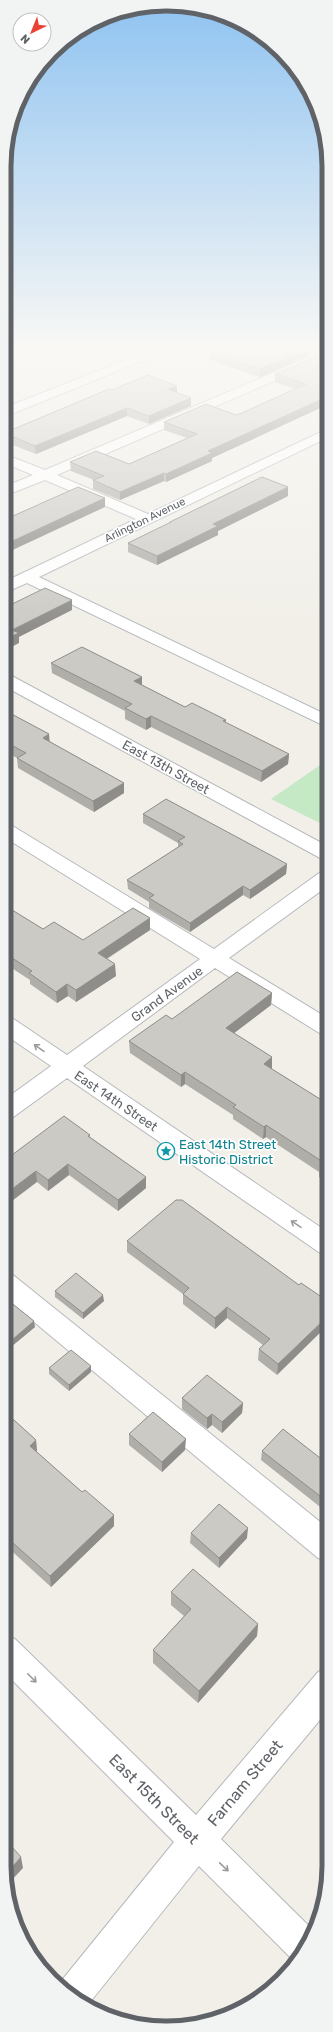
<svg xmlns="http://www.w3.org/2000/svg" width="333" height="2032" viewBox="0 0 333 2032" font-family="Rubik,sans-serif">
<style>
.green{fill:#c5e8c5}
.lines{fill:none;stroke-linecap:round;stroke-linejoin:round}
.minor-casing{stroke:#b5b8bc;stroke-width:2}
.minor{fill:#fff;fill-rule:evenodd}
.wall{fill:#afaea9}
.shaded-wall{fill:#8f8d8a}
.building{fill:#cccac5;stroke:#8f8d8a}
.oneway{stroke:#979a9d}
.labels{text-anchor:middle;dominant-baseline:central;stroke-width:3.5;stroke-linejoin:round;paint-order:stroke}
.far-street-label{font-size:11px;fill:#5f6368;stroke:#fff}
.street-label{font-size:13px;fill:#5f6368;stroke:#fff}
.culture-label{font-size:13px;fill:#0d838f;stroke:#fff;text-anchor:start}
.near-street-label{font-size:16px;fill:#5f6368;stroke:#fff}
.rim{fill:none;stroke:#5f6368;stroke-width:5}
</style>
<rect width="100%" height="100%" fill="#f1efe8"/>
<path class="green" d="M329 759V823L326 826 271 799Z"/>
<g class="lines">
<defs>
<path id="minor" d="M159 347H177L4 417V408Z
M329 349V357L57 475 148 514 329 428V437L39 577 329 716V728L27 583 4 593V582L136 519 45 480 4 496V487L33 475 4 463V454L45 470Z
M4 674 10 675 329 847V861L322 859 4 686Z
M4 823 11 825 214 949 322 871 329 869V885L229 958 329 1019V1037L321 1034 215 968 83 1066 329 1233V1256L320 1253 67 1078 12 1118 4 1120V1100L51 1066 4 1034V1015L12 1018 67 1055 200 959 4 837Z
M4 1272 13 1275 329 1529V1562L318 1558 4 1297Z
M4 1635 15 1639 196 1815 318 1672 329 1667V1709L221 1839 314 1931 312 1938 294 1961 199 1866 87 2006 58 1985 174 1842 4 1672Z"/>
</defs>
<use href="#minor" class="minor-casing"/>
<use href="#minor" class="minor"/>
</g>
<path class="wall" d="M307 348 308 356 260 377 210 360V352Z
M324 353 329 404 212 458V461L166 482 164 481 120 500 93 489V480H94L71 471 70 462 129 464 187 438 164 430V422L236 415 242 413 295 389 275 382V374Z
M177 386V393L191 406 149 424 127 416 36 454 5 442 4 433 112 390Z
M288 496 218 531V535L157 565 128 552V543L170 523V522Z
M51 663 142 677V685L185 707 226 720V723L289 754 288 764 261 782 151 727 146 730 125 719V711L52 673Z
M4 710 49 734V741L124 783V793L94 812 18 768 17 758 4 751Z
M143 814 287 864 286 874 250 899 243 895 190 932 149 908V902L128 889 127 880 178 847V843L143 823Z
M4 905 43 929 83 940 150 918V930L107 959 116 976 76 1002 68 996 57 1003 30 984V980L7 965 6 962 4 960Z
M329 913V935L320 930 321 919Z
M272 993 271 1005 234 1033 272 1057V1069L320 1099 329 1101V1184L319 1177V1172L266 1137 263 1139 233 1119V1115L185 1084 181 1087 130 1053 129 1041 172 1019Z
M90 1135V1137L146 1177V1188L118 1211 69 1175 48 1191 37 1182 4 1161Z
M127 1241 299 1285 277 1375 258 1360 259 1349 263 1345 227 1318 215 1329 183 1304V1294L127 1252Z
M55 1291 104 1301 83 1319 55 1297Z
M4 1297 35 1327 12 1346 4 1339Z
M49 1368 91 1372 69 1391 49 1374Z
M182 1398 243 1403 242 1413 222 1433 212 1425 207 1429 182 1409Z
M4 1411 36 1440 37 1451V1452L82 1492 114 1515V1526L51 1587 4 1544Z
M129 1434 185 1450 162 1472 129 1445Z
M262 1451 324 1461 329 1457V1514L261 1460Z
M191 1533 247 1538 219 1568 190 1543Z
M171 1592 258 1624 257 1636 198 1703 153 1663V1650L184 1616 171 1605Z
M329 1837V1863L320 1854 322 1846Z"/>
<path class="shaded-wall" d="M309 348 308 356 260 377V369Z
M177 386V394L167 389Z
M329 396V404L212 458V461L166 482V474L208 451Z
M191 398V406L149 424V416Z
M127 408V416L36 454 35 446Z
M164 473V481L120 500V492Z
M288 487V496L218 531V535L157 565V556L213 524Z
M105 498V507L4 554V545Z
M72 600V610L19 637V643L4 651V640L12 630Z
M142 677V687L134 681Z
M151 716V727L146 730V719Z
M49 734 50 745 43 738Z
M289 754 288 764 261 782 262 771Z
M124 783V793L94 812 93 801Z
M287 864 286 874 250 899V890Z
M243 886V895L190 932V923Z
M150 918V930L98 964V953Z
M115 964 116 976 76 1002V990Z
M67 984 68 996 57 1003 56 992Z
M272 993 271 1005 225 1040 226 1028Z
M272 1057V1069L264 1064Z
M185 1072V1084L181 1087V1075Z
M266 1125V1137L263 1139 264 1127Z
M68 1164 69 1175 48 1191V1180Z
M36 1171 37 1182 4 1207V1195Z
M146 1177V1188L118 1211V1200Z
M103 1295 104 1301 83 1319V1313Z
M227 1307V1318L215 1329V1318Z
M329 1315V1324L277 1375 278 1364Z
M34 1321 35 1327 12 1346V1340Z
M91 1366V1372L69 1391V1385Z
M243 1403 242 1413 222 1433V1422Z
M212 1414V1425L207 1429V1418Z
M186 1439 185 1450 162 1472V1462Z
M36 1440 37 1451 31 1457 30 1446Z
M114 1515V1526L51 1587 50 1576Z
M248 1528 247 1538 219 1568V1558Z
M258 1624 257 1636 198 1703 199 1691Z
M21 1857 23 1868 8 1884 6 1874Z"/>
<path class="building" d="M222 347H306L309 348 260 369 210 352Z
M324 353 329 355V396L208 451 212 453 166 474 164 473 120 492 93 480 104 476 70 462 96 451 129 464 197 434 164 422 206 404 236 415 242 413 306 384 275 374Z
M148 375 177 386 167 389 191 398 149 416 127 408 35 446 4 433 109 389 112 390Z
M262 477 288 487 213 524 218 526 157 556 128 543 171 522H170Z
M78 487 105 498 4 545V520Z
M45 588 72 600 12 630 19 633 4 640V608Z
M82 647 142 677 134 681 185 707 192 703 226 720 223 721 289 754 262 771 151 716 146 719 125 708 132 704 51 663Z
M4 710 49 734 43 738 124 783 93 801 17 758 26 753 4 741Z
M166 799 287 864 250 890 243 886 190 923 149 898 154 895 127 880 183 844 178 841 185 837 143 814Z
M4 905 43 929 54 922 83 940 133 908 150 918 98 953 115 964 76 990 67 984 56 992 29 973 32 971 6 954 8 952 4 950Z
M329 913V923L321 919Z
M237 972 272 993 226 1028 272 1057 264 1064 320 1099 323 1097 329 1101V1172L320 1166 323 1162 266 1125 264 1127 233 1107 236 1105 185 1072 181 1075 129 1041 166 1015 172 1019Z
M64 1116 90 1135 88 1136 146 1177 118 1200 68 1164 48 1180 36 1171 4 1195V1161Z
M176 1200H182L299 1285 301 1283 329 1302V1315L278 1364 259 1349 270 1339 227 1307 215 1318 183 1294 189 1288 127 1241Z
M76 1273 103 1295 83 1313 55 1291Z
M4 1297 34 1321 12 1340 4 1334Z
M71 1350 91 1366 69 1385 49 1368Z
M207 1375 243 1403 222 1422 212 1414 207 1418 182 1398Z
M4 1411 36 1440 30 1446 82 1492 85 1490 114 1515 50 1576 4 1535Z
M153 1412 186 1439 162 1462 129 1434Z
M283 1429 324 1461 329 1457V1503L262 1451Z
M219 1504 248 1528 219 1558 191 1533Z
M193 1569 258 1624 199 1691 153 1650 191 1609 171 1592Z
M329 1837V1852L322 1846Z
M4 1838 21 1857 6 1874 4 1866Z"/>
<defs><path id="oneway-shaft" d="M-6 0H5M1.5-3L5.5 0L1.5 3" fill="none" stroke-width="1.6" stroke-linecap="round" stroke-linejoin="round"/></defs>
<g class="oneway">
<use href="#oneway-shaft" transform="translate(39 1048) rotate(-145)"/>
<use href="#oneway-shaft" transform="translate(296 1224) rotate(-146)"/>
<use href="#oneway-shaft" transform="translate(32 1678) rotate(45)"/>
<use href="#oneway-shaft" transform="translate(224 1867) rotate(44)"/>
</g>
<linearGradient id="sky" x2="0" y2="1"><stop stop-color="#8fc3f1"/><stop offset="0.55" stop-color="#f9f8f5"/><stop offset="1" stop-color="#f9f8f5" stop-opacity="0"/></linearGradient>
<rect width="333" height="632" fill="url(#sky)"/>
<defs>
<symbol id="sight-ring" viewBox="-11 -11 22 22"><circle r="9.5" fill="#fff" stroke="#0f9aa8" stroke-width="1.5"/><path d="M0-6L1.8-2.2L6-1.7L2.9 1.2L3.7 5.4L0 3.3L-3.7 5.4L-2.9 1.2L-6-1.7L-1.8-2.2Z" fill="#0f9aa8"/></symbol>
</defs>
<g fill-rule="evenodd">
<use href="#sight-ring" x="156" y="1141" width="20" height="20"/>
</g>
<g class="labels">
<g class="far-street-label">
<text transform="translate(145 520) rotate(-26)">Arlington Avenue</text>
</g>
<g class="street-label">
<text transform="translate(166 767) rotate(29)">East 13th Street</text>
<text transform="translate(167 994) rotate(-36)">Grand Avenue</text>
<text transform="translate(116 1101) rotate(34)">East 14th Street</text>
</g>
<g class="culture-label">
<text x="179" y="1144">East 14th Street<tspan x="179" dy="15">Historic District</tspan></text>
</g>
<g class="near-street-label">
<text transform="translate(245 1783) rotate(-50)">Farnam Street</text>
<text transform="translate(154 1799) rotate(45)">East 15th Street</text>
</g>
</g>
<path d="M0 0H333V2032H0ZM166 11H167A155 155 0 0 1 322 166V1866A155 155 0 0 1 167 2021H166A155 155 0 0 1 11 1866V166A155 155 0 0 1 166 11Z" fill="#f2f3f3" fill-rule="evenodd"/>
<path class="rim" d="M166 11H167A155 155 0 0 1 322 166V1866A155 155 0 0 1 167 2021H166A155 155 0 0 1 11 1866V166A155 155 0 0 1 166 11Z"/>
<g transform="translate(32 32) rotate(223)"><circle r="19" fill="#ffffff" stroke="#bfc1c3"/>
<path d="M0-3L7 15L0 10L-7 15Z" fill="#ea4335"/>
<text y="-6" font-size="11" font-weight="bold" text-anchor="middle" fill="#5f6368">N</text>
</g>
</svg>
